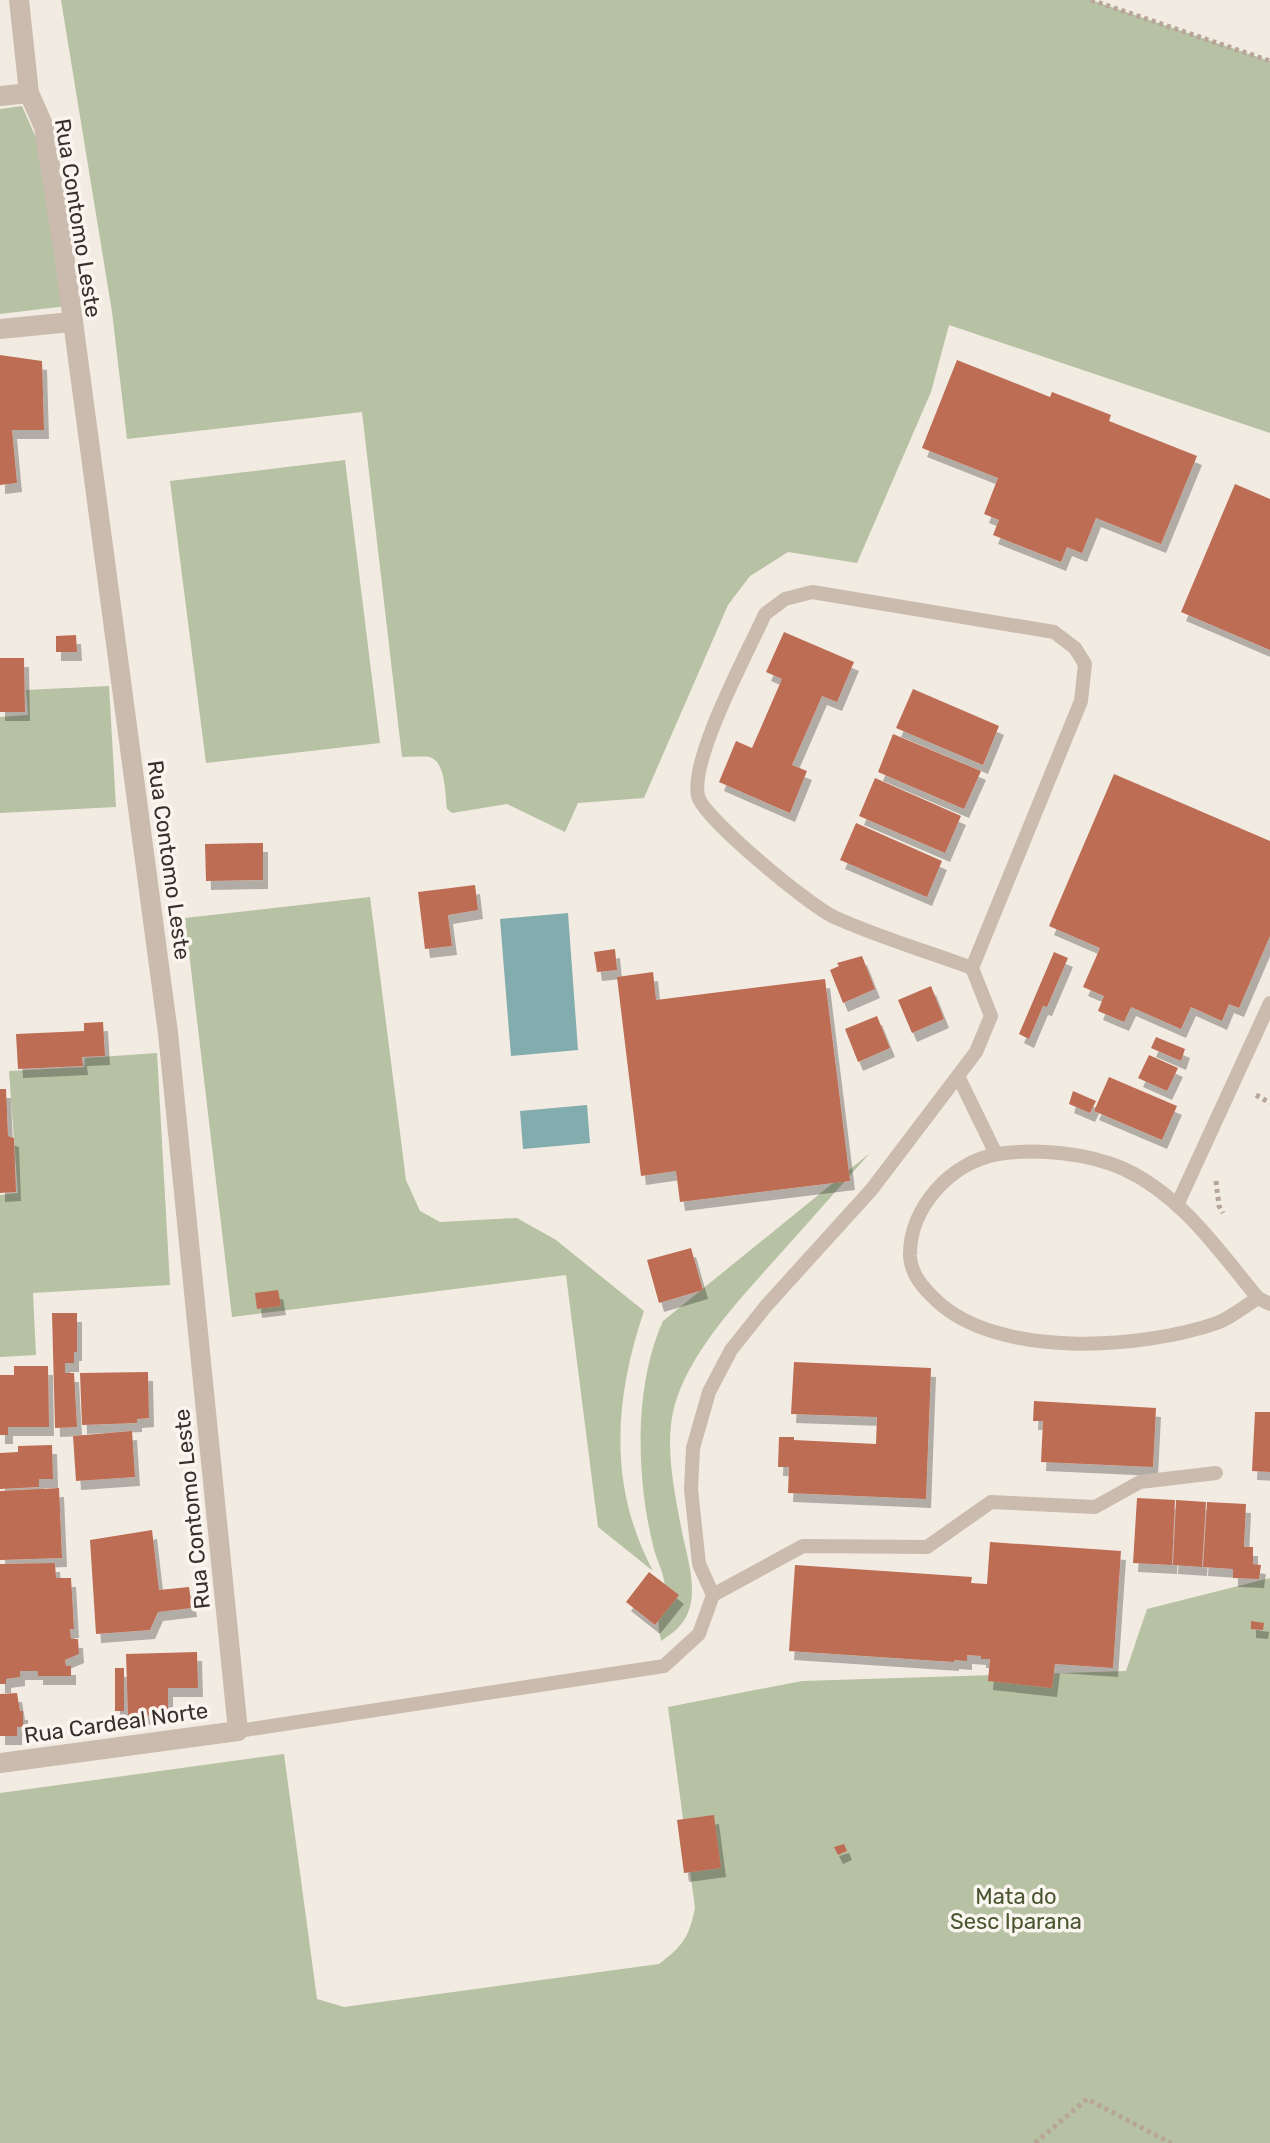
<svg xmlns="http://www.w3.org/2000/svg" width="1270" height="2143" viewBox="0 0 1270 2143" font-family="Rubik,sans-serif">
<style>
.green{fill:#b7c1a3}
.water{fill:#83acae}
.building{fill:#be6d55;filter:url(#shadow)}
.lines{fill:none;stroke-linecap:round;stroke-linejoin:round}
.path{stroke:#b6a598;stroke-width:5;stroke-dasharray:4 4;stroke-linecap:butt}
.lane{stroke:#cabbae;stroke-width:14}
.street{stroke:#cabbae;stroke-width:20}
.labels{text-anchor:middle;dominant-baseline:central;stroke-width:7;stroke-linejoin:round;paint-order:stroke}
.street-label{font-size:22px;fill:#39302c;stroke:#faf5ef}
.park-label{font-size:22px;fill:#495631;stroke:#faf5ef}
</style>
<defs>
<filter id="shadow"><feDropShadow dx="5" dy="9" stdDeviation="0" flood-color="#0004"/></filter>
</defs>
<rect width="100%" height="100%" fill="#f2ebe2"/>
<path class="green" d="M61 0H1091L1270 61V433L949 325 931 392 857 563 788 552 750 576 728 605 644 798 578 803 565 832 507 804 452 813 447 809C445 795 446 760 429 757 421 756 411 757 402 757L362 412 127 439 112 312Z
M22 106 51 172 67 306 0 314V109Z
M345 460 380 743 206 763 170 481Z
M109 686 116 807 0 813V717L28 715 26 690Z
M370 897 406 1180 420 1211 440 1222 517 1218 556 1240 644 1311C614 1400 608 1486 653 1571L598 1527 566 1275 232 1317 185 918Z
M157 1053 170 1285 33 1293 36 1355 0 1357V1195L18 1193 9 1071 84 1067 85 1058Z
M870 1153C840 1186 811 1220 781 1253 742 1297 686 1354 673 1412 665 1450 675 1494 682 1532 687 1556 697 1587 689 1610 684 1625 673 1633 661 1641 660 1633 657 1623 659 1616 661 1604 667 1594 664 1580 662 1568 655 1557 653 1545 636 1477 634 1385 663 1321Z
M1270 1578V2143H0V1793L284 1754 317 1999 344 2007 659 1964C683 1946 689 1937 695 1908L668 1707 802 1681 1126 1671 1147 1609Z"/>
<path class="water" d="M568 913 578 1050 511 1056 500 919Z
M587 1105 590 1143 523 1149 520 1111Z"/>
<path class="building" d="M0 355 42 361 44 430H12L17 483 0 485Z
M957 360 1050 397 1052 392 1111 415 1109 421 1197 456 1161 544 1096 518 1082 553 1067 547 1061 562 993 535 999 520 984 514 998 478 922 448Z
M1235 484 1270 499V650L1181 612Z
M784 632 854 662 837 702 822 696 792 765 807 771 790 813 719 782 736 741 752 748 782 679 766 672Z
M76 635 77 652H56V636Z
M0 658H24L25 712H0Z
M913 689 999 726 983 765 896 728Z
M893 734 981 771 964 809 878 772Z
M1114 774 1270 841V936L1239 1008 1229 1004 1222 1021 1191 1007 1181 1029 1131 1007 1124 1022 1098 1011 1104 996 1083 987 1100 948 1049 926Z
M875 778 961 816 945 853 859 816Z
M856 823 942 861 927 897 840 860Z
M263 843V880L206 881 205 844Z
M475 885 478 910 448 915 452 946 425 949 418 892Z
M615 949 617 970 597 972 594 952Z
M1054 952 1068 958 1047 1007 1043 1006 1029 1039 1019 1034Z
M862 956 875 989 843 1003 830 970 839 966 837 963Z
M653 972 656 1000 825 979 850 1181 680 1202 676 1171 641 1176 617 977Z
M931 986 944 1019 912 1033 898 1000Z
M877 1016 890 1048 858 1062 845 1029Z
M103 1022 105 1056 82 1057 83 1066 18 1069 16 1034 84 1031V1023Z
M1156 1037 1185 1049 1181 1061 1151 1048Z
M1149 1055 1178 1068 1167 1091 1138 1078Z
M1109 1077 1177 1106 1162 1140 1094 1111Z
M0 1089H6L8 1136 14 1138 16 1192 0 1193Z
M1073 1091 1096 1101 1090 1113 1069 1104Z
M691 1248 703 1290 659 1303 647 1260Z
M278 1290 281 1306 257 1309 255 1293Z
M52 1313H77V1352H74V1363H65V1373H74L77 1427 55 1428Z
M794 1362 931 1368 926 1499 788 1493 789 1467H778L779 1437H794V1440L876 1444 877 1417 791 1414Z
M14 1366H48L49 1427H8V1435H0V1375H14Z
M148 1372 149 1418 137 1419V1423L82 1425 80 1373Z
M1034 1401 1156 1408 1153 1467 1041 1462 1043 1421H1033Z
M1255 1412H1270V1472L1252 1471Z
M132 1431 135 1477 76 1481 73 1436Z
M52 1445 53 1479H39V1487L0 1489V1453L18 1452V1446Z
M59 1488 62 1558 0 1560V1491Z
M1137 1498 1175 1500 1172 1565 1133 1563Z
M1176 1500 1206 1502 1202 1567 1173 1565Z
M1207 1502 1246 1504 1244 1547H1253V1564L1261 1565 1259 1579 1233 1578V1569L1203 1567Z
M152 1530 159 1590 189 1587 192 1608 158 1612 150 1630 96 1634 90 1540Z
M990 1542 1121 1551 1113 1668 1055 1664 1052 1688 988 1681 990 1659H981V1656L967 1655V1661L954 1660V1662L789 1651 795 1565 972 1577 971 1583 987 1584Z
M55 1563 56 1578H71L74 1629H70L71 1639H78L79 1654 65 1660 66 1666H71V1676H38V1671H20V1677L6 1679V1684H0V1564Z
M649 1572 679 1595 655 1625 626 1602Z
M1251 1621 1264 1623 1263 1630 1251 1629Z
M197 1652 198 1688H168V1715L128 1716 126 1654Z
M115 1668H124V1711H115Z
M17 1693 20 1711H23V1727H17V1736H0V1694Z
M714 1815 721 1868 684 1873 677 1820Z
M844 1844 847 1851 838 1855 834 1847Z"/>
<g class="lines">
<path class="path" d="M1091 0 1270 61
M1256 1095 1270 1103
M1216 1181 1219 1206 1223 1213
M1035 2143 1087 2099 1171 2143"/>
<path class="lane" d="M958 1076 996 1154
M1178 1203 1270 1003
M1258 1298C1245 1306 1231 1318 1217 1323 1142 1349 999 1359 937 1301 924 1289 911 1275 910 1256 909 1208 951 1162 998 1154 1037 1148 1088 1153 1124 1169 1182 1196 1218 1250 1258 1298L1270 1304
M713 1595 803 1546 927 1547 991 1502 1095 1507 1140 1482 1216 1473
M238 1731 664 1666 699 1634 713 1595 699 1564 691 1489 693 1448 709 1392 731 1350 766 1306 872 1189 976 1052 991 1016 972 968 1081 701 1085 664 1075 648 1054 632 812 592 785 599 765 614C748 652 690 758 698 796 704 819 810 906 834 917 878 937 926 951 972 968"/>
<path class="street" d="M0 96 29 93
M0 329 71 322
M0 1763 238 1731 168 1033 64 254 44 127 29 93 19 0"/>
</g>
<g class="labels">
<g class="street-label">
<text transform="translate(78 218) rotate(81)">Rua Contomo Leste</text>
<text transform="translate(169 860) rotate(82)">Rua Contomo Leste</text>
<text transform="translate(192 1509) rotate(-96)">Rua Contomo Leste</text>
<text transform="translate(116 1723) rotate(-8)">Rua Cardeal Norte</text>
</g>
<g class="park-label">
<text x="1016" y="1896">Mata do<tspan x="1016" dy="25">Sesc Iparana</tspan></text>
</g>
</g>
</svg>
